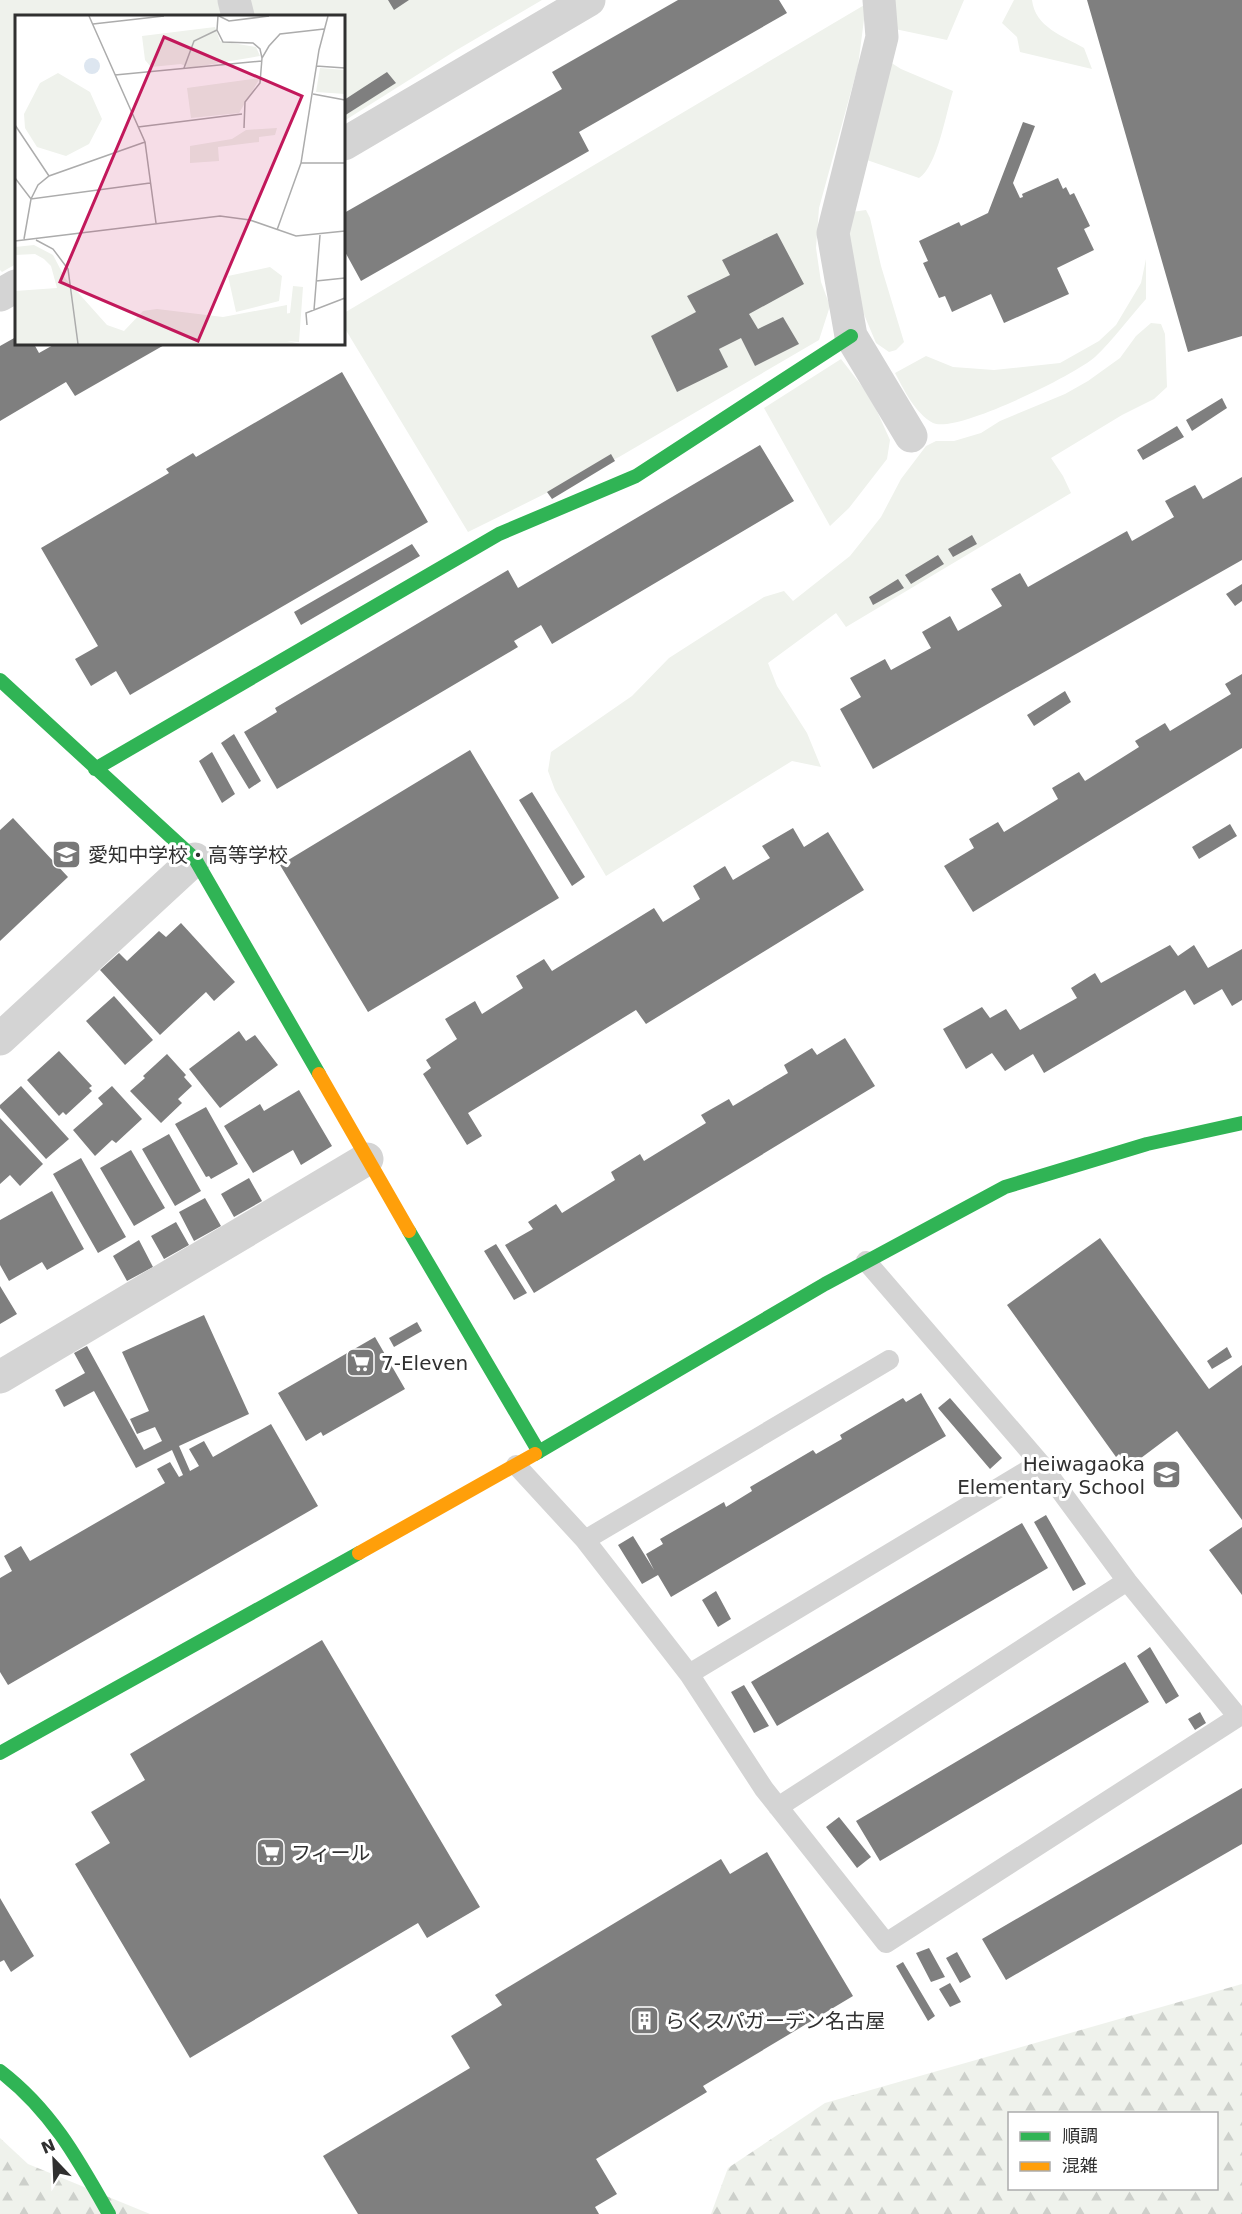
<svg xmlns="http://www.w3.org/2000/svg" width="1242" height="2214" viewBox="0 0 1242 2214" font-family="'DejaVu Sans','Noto Sans JP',sans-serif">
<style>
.forest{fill:url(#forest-firs);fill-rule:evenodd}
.green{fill:#eff2ec}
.building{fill:#7f7f7f}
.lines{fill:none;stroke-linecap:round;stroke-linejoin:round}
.lane{stroke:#d4d4d4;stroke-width:20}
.street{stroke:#d4d4d4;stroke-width:33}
.fast{stroke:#30b455;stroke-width:14}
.slow{stroke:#ff9f0a;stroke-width:14}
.labels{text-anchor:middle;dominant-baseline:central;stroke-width:6;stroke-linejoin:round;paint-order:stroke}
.poi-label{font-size:20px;fill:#303030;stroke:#fff;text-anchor:start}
.inset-road{fill:none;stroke:#acacac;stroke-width:1.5}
.view{fill:#c2185b;fill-opacity:0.15;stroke:#c2185b;stroke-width:3}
.inset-edge{fill:none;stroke:#303030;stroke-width:3}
</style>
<defs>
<pattern id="forest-firs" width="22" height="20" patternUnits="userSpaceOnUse" patternTransform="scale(1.5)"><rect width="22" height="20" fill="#eff2ec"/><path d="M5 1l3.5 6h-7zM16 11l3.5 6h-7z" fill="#cdd0cb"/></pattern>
</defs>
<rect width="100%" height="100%" fill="#fff"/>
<path class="forest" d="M1242 1984V2214H711L728 2168 825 2103ZM1010 2114H1216V2188H1010Z
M0 2138 28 2164 150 2214H0Z"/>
<path class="green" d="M0 0H542L455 51 344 121V16H16V264L2 272 0 270Z
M894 0H964L947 40 895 29Z
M1014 0H1032C1035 27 1063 36 1084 48L1092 69 1020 52 1017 37 1002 23Z
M866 4 858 66 819 208 816 248 821 282 830 306 819 340 619 457 468 532 344 327V313Z
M890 62 901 69 953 91C946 113 937 167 919 178L864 159Z
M866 210 870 218 881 266 904 342 896 350 889 352 876 343 850 281 845 246 852 212Z
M1146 259V299C1129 318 1113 340 1095 357 1075 375 955 434 933 423 915 413 904 390 895 373L926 356 953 367 994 370 1060 363 1099 341 1116 325 1141 283Z
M1151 323 1161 324 1165 334 1167 387 1154 399 1122 415 1051 458 1063 476 1071 493 846 627 836 613 768 663 777 686 807 733 821 767 792 761 606 876 555 790 548 771 551 752 632 696 669 658 764 597 784 591 793 601 850 556 881 517 901 479 926 446 936 441H954L981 433 1000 421 1065 394 1088 381 1120 358 1136 336Z
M841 359 871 398 890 440 887 459 849 508 830 526 764 408Z"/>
<path class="building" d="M388 0H409L394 10Z
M678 0H779L787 13 579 132 589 151 361 281 344 250V213L562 89 552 72Z
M1087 0H1242V336L1188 352Z
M387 72 396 83 344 116V100Z
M1023 122 1035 126 1013 183 1020 198 1023 197 1022 194 1058 178 1063 189 1066 187 1070 195 1074 193 1090 226 1084 229 1094 250 1057 268 1069 294 1004 323 991 294 952 312 945 296 939 298 923 263 928 261 919 241 959 222 961 226 988 213Z
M777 233 804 284 749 314 758 329 783 317 799 344 755 366 741 338 719 349 728 367 677 392 651 336 696 312 687 296 730 275 722 260Z
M16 337V344H34L39 353 55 344H166L75 396 66 382 0 421V346Z
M342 372 428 522 130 695 116 671 91 686 75 659 98 646 41 548 169 473 166 469 193 453 196 457Z
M1222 398 1227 408 1192 431 1186 420Z
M1177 426 1184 437 1143 460 1137 450Z
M760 445 794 501 552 644 541 625 514 641 518 647 277 789 244 732 277 712 275 708 508 570 518 588Z
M611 454 615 461 552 499 547 492Z
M1242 477V560L873 769 840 709 861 697 850 678 885 659 891 670 931 648 922 632 950 616 958 631 1002 606 991 589 1020 573 1028 587 1127 531 1132 541 1174 517 1165 501 1195 485 1203 499Z
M972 535 977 544 953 557 948 549Z
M412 544 420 556 301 625 294 612Z
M938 555 944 564 911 584 905 575Z
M898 579 904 588 873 605 869 597Z
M1242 584V601L1235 606 1226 594Z
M1242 674V748L973 912 944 866 974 848 969 839 998 822 1004 832 1058 799 1052 788 1079 772 1085 781 1139 747 1135 741 1165 723 1170 731 1231 694 1225 684Z
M1065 691 1071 702 1034 726 1027 715Z
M234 734 261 781 249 789 221 743Z
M470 750 559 898 368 1012 280 865Z
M212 752 235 794 222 803 199 761Z
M532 792 585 877 572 886 519 800Z
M13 818 68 877 0 941V830Z
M1230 824 1237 836 1199 859 1192 847Z
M793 828 804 847 828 832 864 890 646 1024 636 1010 468 1113 482 1136 467 1145 423 1074 431 1068 426 1060 457 1039 445 1019 475 1001 482 1014 523 988 516 976 544 959 552 971 654 908 663 922 700 899 693 886 725 866 733 880 770 858 762 846Z
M181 923 235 982 214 1001 206 992 160 1035 100 970 119 953 127 961 159 931 166 937Z
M1170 945 1178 956 1194 945 1208 968 1242 949V1000L1232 1006 1222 989 1194 1005 1185 990 1044 1073 1033 1054 1005 1071 992 1053 966 1069 943 1029 982 1007 990 1018 1006 1009 1020 1030 1077 998 1071 988 1095 973 1101 983Z
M114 996 153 1040 125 1065 86 1021Z
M239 1031 246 1041 255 1035 278 1065 220 1108 189 1069Z
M845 1038 875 1086 534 1293 505 1245 533 1229 528 1222 556 1204 562 1213 615 1180 611 1172 640 1154 644 1161 706 1123 701 1115 729 1099 733 1106 788 1073 784 1065 812 1048 817 1055Z
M59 1051 92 1086 89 1088 92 1091 66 1115 63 1112 59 1116 27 1080Z
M167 1054 186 1075 184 1077 192 1086 178 1099 182 1103 161 1123 130 1091 145 1078 143 1076Z
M21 1086 69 1139 46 1159 0 1108V1105Z
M112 1086 142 1119 116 1143 112 1140 95 1156 73 1130 103 1104 98 1098Z
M299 1090 332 1146 301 1165 293 1150 253 1173 224 1126 260 1104 264 1111Z
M206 1107 238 1164 211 1179 209 1176 206 1177 175 1124Z
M0 1118 43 1164 20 1186 10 1175 0 1184Z
M169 1134 201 1191 175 1206 142 1149Z
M131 1150 165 1208 134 1226 100 1168Z
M81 1158 126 1237 98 1253 53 1174Z
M249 1178 262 1201 234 1217 221 1194Z
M52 1191 84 1249 47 1270 42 1262 9 1281 0 1265V1220Z
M205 1198 221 1226 194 1241 179 1212Z
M176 1222 189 1245 164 1259 151 1236Z
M1100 1238 1209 1389 1242 1365V1520L1177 1431 1129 1467 1119 1454 1116 1457 1007 1305Z
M139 1240 153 1267 127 1281 113 1256Z
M496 1244 527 1293 514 1300 484 1251Z
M0 1286 17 1314 0 1324Z
M204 1315 249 1414 179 1446 190 1471 199 1466 189 1449 204 1441 213 1457 271 1424 318 1506 8 1685 0 1672V1578L12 1571 4 1556 21 1546 30 1561 165 1483 157 1469 170 1462 179 1477 183 1475 172 1450 136 1468 94 1391 64 1407 55 1390 85 1373 74 1353 87 1346 144 1450 162 1441 155 1427 137 1434 130 1419 149 1411 122 1352Z
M417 1322 422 1331 394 1347 389 1338Z
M375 1337 405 1389 323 1436 321 1432 306 1441 278 1393Z
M1227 1347 1232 1357 1212 1369 1207 1361Z
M921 1393 946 1436 671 1597 658 1575 642 1584 618 1545 633 1536 654 1570 646 1554 663 1544 660 1539 724 1502 726 1507 752 1491 750 1487 813 1450 816 1454 842 1439 840 1435 903 1398 906 1402Z
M950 1398 1002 1458 990 1469 938 1408Z
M1046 1515 1086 1584 1073 1591 1034 1522Z
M1022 1523 1048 1568 777 1726 751 1682Z
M1242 1527V1595L1209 1550Z
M716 1591 731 1619 718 1627 702 1600Z
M322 1640 480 1907 427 1938 418 1923 190 2058 75 1864 110 1843 91 1812 145 1780 130 1754Z
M1150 1647 1179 1696 1166 1704 1137 1656Z
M1125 1662 1149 1702 880 1861 856 1821Z
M744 1685 769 1726 754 1733 731 1692Z
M1200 1712 1206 1723 1195 1730 1188 1719Z
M1242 1788V1844L1006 1980 982 1939Z
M839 1817 871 1857 857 1868 826 1827Z
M767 1852 853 1996 703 2086 707 2092 596 2159 617 2194 595 2207 599 2214H358L323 2156 470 2068 451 2036 502 2005 495 1995 721 1859 730 1874Z
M0 1898 34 1956 11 1972 4 1960 0 1962Z
M929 1948 945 1977 931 1982 916 1953Z
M957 1952 971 1977 960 1983 946 1958Z
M903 1962 935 2016 928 2021 896 1966Z
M950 1983 961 2002 950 2007 939 1989Z"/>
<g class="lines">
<path class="lane" d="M516 1465 585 1540 689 1674 764 1789 886 1943 1238 1717 1127 1581 1040 1463 866 1261
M585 1540 889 1360
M689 1674 1040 1463
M778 1807 1127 1581"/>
<path class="street" d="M234 0 238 16
M879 0 882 37 833 233 851 336 911 436
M344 144 589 0
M0 295 16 286
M0 1039 195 859
M0 1377 367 1159"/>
<path class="fast" d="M0 680 195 859 319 1074
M95 769 499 534 636 476 851 336
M409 1231 539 1452
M535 1454 825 1284 1005 1187 1147 1144 1242 1123
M0 1753 359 1553
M0 2071C51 2110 78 2159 109 2214"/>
<path class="slow" d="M319 1074 409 1231
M359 1553 535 1454"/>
</g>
<defs>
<symbol id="school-square" viewBox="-11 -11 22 22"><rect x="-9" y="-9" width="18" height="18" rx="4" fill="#787878" stroke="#fff"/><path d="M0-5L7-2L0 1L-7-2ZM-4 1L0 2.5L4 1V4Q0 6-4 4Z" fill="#fff"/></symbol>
<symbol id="supermarket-square" viewBox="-11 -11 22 22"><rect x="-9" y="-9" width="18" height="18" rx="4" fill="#787878" stroke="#fff"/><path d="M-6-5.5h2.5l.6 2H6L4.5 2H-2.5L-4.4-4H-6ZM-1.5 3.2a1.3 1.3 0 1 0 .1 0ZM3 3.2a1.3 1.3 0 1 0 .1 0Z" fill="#fff"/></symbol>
<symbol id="building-square" viewBox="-11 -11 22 22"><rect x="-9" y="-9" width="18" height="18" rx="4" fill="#787878" stroke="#fff"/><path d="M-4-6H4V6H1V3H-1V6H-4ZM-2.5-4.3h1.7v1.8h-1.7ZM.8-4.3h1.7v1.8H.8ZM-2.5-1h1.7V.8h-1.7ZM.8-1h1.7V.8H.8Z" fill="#fff"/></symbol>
</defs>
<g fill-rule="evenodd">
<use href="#school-square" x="50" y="838" width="33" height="33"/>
<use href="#supermarket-square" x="344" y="1346" width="33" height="33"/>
<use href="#school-square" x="1150" y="1458" width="33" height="33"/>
<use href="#supermarket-square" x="254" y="1836" width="33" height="33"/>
<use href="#building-square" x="628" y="2004" width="33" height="33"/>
</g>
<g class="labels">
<g class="poi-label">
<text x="88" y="855">愛知中学校・高等学校</text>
<text x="381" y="1363">7-Eleven</text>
<text x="1145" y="1464" text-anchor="end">Heiwagaoka<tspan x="1145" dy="23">Elementary School</tspan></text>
<text x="291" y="1853">フィール</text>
<text x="665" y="2021">らくスパガーデン名古屋</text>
</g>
</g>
<g transform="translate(15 15)">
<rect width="330" height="330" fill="#fff"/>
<path d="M19 230 38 240 50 263 92 310 109 316 128 296 142 294 208 302 272 290V326L286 329H0V276L42 273 36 251 29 244 20 239 0 240V232Z" fill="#eff2ec"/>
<path d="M200 12 205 26 241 32 245 41 174 53 166 49 136 52 130 45 127 21ZM305 53 330 55V79L301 77ZM43 58 75 77 87 104 74 129 51 141 22 132 10 113 9 99 25 68ZM245 63 224 98 176 103 172 73ZM262 113 260 120 244 122V127L203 132 204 146 175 148V131L217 124 231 115ZM255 252 267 261 264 286 221 297 213 261ZM278 271 288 272 284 327 271 326 272 306 263 300 275 298Z" fill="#eff2ec"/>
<path d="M69 51a8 8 0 1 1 16 0a8 8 0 1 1-16 0Z" fill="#dde6f0"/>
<path class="inset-road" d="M74 1 130 127 141 208M203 1 202 15 208 27 238 28 245 34 247 43M204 1 214 6 254 1M78 9 149 1M301 51 330 53M169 53 179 26 202 15M100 60 247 46M298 79 330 85M0 110 34 161M123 112 227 99M229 113 230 87 245 68 247 43 254 31 265 19 309 14M286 148H330M0 163 16 184 135 168M262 215 286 148 304 35 313 1M9 224 16 184 23 170 34 161 130 127M21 225 38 234 53 254 63 329M0 226 205 201 235 205 281 221 330 216M301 266 330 263M299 295 305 220M292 310 291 298 330 283"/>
<path class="view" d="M149 22 287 81 183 326 45 267Z"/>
<rect width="330" height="330" class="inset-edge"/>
</g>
<rect x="1008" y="2112" width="210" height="78" fill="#ffffff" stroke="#acacac" stroke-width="1.5"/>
<rect x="1020" y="2132" width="30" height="9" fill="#30b455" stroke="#acacac" stroke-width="1.5"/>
<text x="1062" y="2142" font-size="18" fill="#303030">順調</text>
<rect x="1020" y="2162" width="30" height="9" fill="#ff9f0a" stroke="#acacac" stroke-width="1.5"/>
<text x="1062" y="2172" font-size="18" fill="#303030">混雑</text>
<g transform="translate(54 2160) rotate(337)" stroke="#ffffff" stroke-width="4.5" paint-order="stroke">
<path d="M0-4.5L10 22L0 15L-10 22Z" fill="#303030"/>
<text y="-9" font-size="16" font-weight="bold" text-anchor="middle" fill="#303030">N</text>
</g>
</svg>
